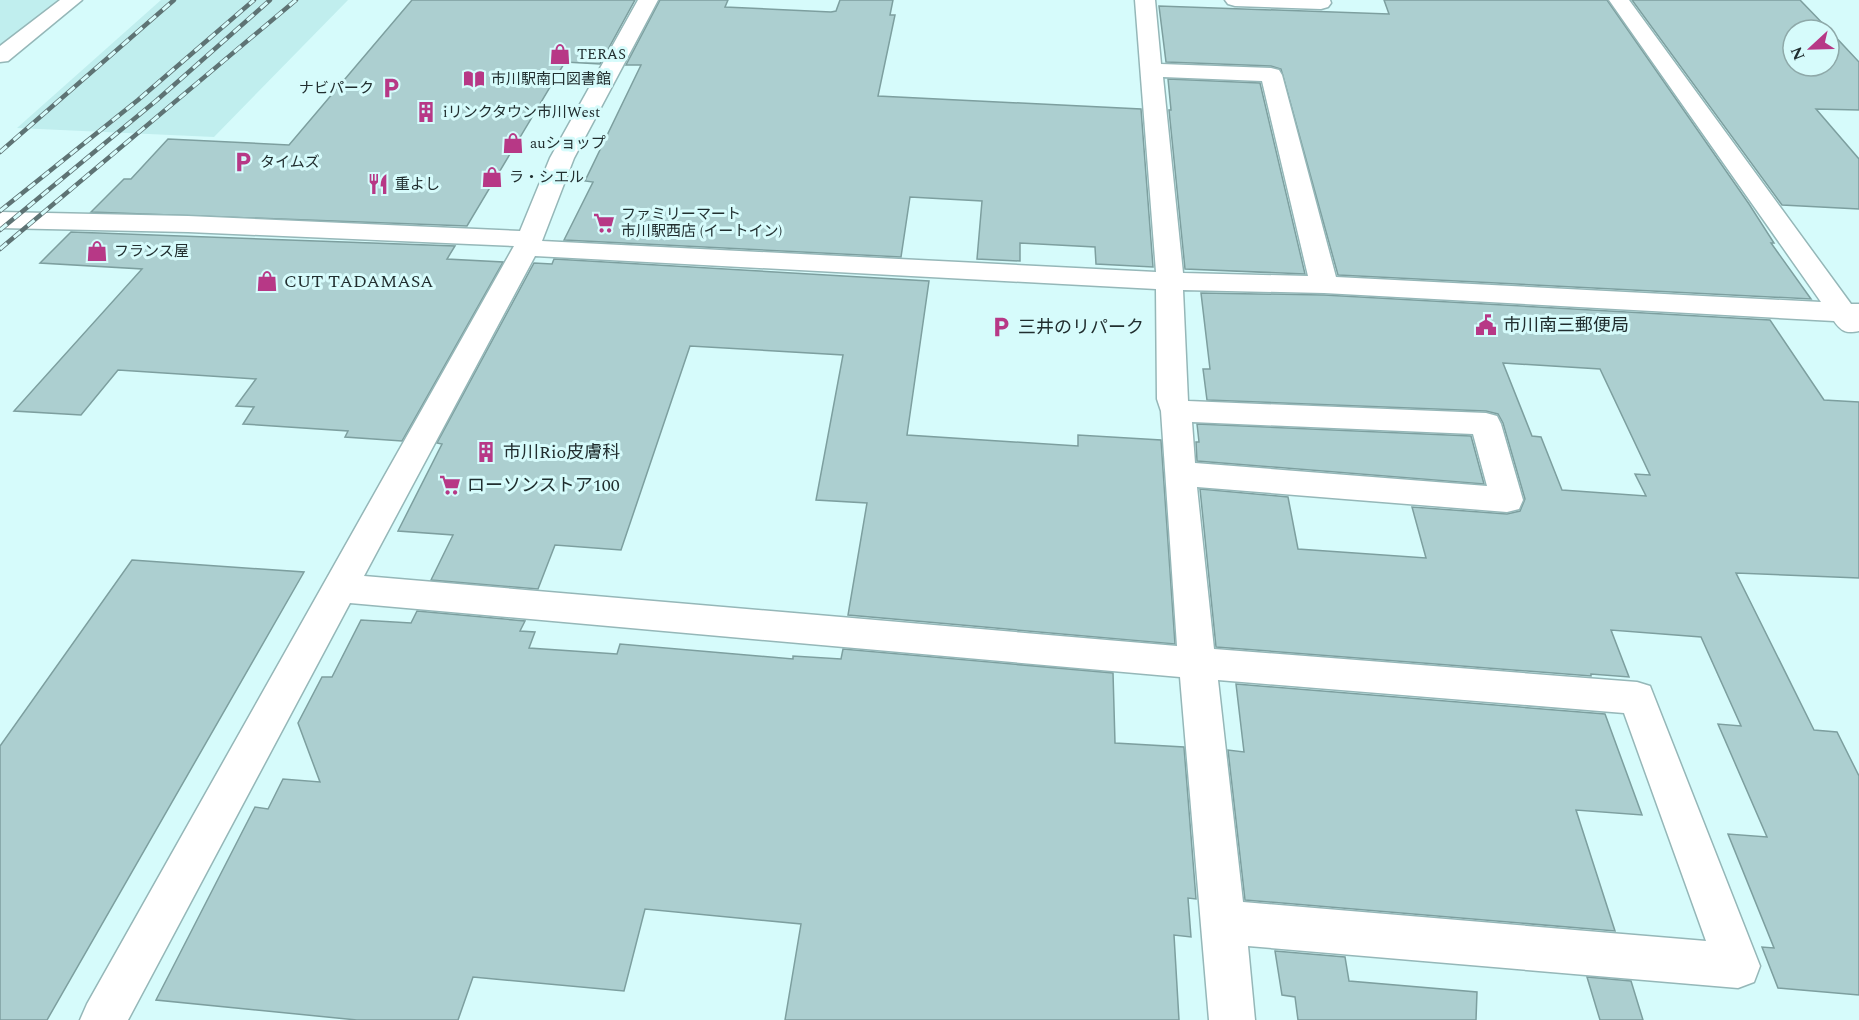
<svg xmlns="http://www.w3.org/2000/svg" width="1859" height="1020" viewBox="0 0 1859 1020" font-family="Spectral,'Noto Sans JP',serif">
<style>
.built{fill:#c0eeee}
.building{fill:#accfd0;stroke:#7d9f9f;stroke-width:1.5;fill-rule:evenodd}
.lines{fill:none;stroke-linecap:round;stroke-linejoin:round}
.minor-casing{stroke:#95b7b8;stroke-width:3}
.minor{fill:#fff;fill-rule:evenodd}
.rail-casing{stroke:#5e7374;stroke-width:4.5}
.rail{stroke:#d6fbfb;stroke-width:3;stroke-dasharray:9;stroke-linecap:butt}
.labels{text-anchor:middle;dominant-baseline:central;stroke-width:6;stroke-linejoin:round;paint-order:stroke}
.far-poi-label{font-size:15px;fill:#212e2f;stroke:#d6fbfb;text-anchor:start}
.poi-label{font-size:18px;fill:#212e2f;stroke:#d6fbfb;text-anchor:start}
</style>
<rect width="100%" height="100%" fill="#d6fbfb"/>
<path class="built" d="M0 0H60L0 45Z
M161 0H348L214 137 17 128Z"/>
<path class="building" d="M412 0H635L600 64 565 62 467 226 91 212 124 179H131L168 139 289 145Z
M660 0H728L725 7 831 12 836 11 840 0H893L890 15H895L878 96 1141 109 1153 267 1096 264 1095 247 1020 243V261L977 259 982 201 910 197 901 257 564 240 593 182 585 181 641 65H626Z
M1384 0H1607L1749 204 1774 243H1771L1811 299 1338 275 1281 69 1271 66 1166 62 1159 6 1389 14Z
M1632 0H1800L1829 30H1793V66H1829V30L1859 62V110L1816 109 1859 159V209L1782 205Z
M1168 79 1260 83 1305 274 1185 269 1169 110H1171Z
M71 232 455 246 447 259 503 262 402 441 345 437 348 431 243 424 254 407 236 406 256 379 118 370 81 415 14 411 142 269 40 263Z
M554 259 929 281 907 435 1078 446V435L1161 440 1175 644 848 615 867 503 816 500 843 355 690 346 621 550 555 545 538 589 431 580 453 535 398 531 442 444 437 443 534 263 552 264Z
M1201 293 1324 295 1770 320 1824 400 1859 402V578L1736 573 1814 730 1837 732 1859 776V995L1778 988 1762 947 1774 948 1728 834 1767 837 1718 724 1741 726 1701 637 1611 630 1629 677 1591 674V676L1216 647 1200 489 1288 497 1298 549 1426 558 1412 507 1507 514 1520 511 1525 499 1503 423 1498 414 1486 411 1207 400 1203 369H1210ZM1503 363 1600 369 1650 475 1635 474 1646 496 1562 490 1541 437 1532 436Z
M1197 424 1471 436 1484 484 1197 461 1196 442H1199Z
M132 560 304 572 47 1020H0V746Z
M417 611 525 621 520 631 535 632 529 648 617 654 620 644 793 659V656L841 659 843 649 1113 673 1115 743 1184 747 1196 899 1188 898 1191 937 1174 935 1179 1020H785L801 924 645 909 624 991 473 977 458 1020H357L156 1000 255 807 268 809 283 779 320 782 298 723 322 677H332L361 620 411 623Z
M1236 684 1605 714 1642 815 1576 810 1615 931 1245 900 1228 750 1244 752Z
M1275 951 1345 957 1349 981 1477 992 1476 1020H1298L1295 997 1282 995Z
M1587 977 1631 981 1643 1020H1600Z"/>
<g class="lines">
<defs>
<path id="minor" d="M60 0H82L8 61 0 62V46Z
M638 0H658L574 158 542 241 1156 272 1135 0H1155L1161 64 1271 68 1279 70 1282 75 1336 277 1821 302 1609 0H1629L1851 304H1859V331C1846 334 1841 331 1834 321L1324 293 1183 290 1188 401 1486 413 1497 416 1501 424 1523 500 1519 509 1507 512 1197 487 1214 649 1637 682 1650 686 1760 966 1754 982 1738 988 1248 946 1255 1020H1209L1180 677 350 603 128 1020H80L87 1004 514 246 188 232 0 228V212L188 216 520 231 550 158ZM1163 77 1262 81 1308 276 1183 273ZM535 256 1156 289 1157 399 1161 411 1177 646 364 576ZM1192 422 1473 434 1487 486 1195 463ZM1218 680 1624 713 1706 941 1243 902Z
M1225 0H1330L1331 3 1328 7 1321 9 1235 6 1228 4Z"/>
</defs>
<use href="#minor" class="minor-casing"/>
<use href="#minor" class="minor"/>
<defs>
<path id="rail" d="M0 152 174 0
M0 211 138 100 254 0
M0 230 157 100 270 0
M0 249 296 0"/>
</defs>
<use href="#rail" class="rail-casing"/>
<use href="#rail" class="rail"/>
</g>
<defs>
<symbol id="shop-bare" viewBox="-9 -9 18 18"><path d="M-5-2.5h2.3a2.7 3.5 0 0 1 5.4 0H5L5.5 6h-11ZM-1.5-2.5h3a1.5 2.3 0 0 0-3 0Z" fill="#b73886" stroke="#d6fbfb" stroke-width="2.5" paint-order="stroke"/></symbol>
<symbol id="library-bare" viewBox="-9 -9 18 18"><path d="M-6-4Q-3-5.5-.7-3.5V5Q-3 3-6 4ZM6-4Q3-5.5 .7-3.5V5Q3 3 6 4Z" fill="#b73886" stroke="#d6fbfb" stroke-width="2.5" paint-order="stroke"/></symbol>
<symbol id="parking-bare" viewBox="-9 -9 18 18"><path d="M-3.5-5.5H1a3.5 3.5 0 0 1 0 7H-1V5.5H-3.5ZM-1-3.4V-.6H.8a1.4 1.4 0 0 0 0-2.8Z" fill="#b73886" stroke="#d6fbfb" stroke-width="2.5" paint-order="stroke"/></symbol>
<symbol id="building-bare" viewBox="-9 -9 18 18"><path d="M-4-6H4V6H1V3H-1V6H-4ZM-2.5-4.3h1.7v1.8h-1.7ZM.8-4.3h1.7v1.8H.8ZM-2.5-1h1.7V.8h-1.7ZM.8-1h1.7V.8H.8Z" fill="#b73886" stroke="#d6fbfb" stroke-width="2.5" paint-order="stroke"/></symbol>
<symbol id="restaurant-bare" viewBox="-9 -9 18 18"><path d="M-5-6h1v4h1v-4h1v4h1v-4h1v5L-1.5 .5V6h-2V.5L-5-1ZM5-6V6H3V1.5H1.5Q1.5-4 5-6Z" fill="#b73886" stroke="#d6fbfb" stroke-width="2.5" paint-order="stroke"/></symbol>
<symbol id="supermarket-bare" viewBox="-9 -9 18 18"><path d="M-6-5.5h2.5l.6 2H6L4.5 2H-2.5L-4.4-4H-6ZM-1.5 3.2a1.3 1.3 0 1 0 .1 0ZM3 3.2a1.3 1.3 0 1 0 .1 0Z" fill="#b73886" stroke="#d6fbfb" stroke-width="2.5" paint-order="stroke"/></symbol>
<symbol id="civic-bare" viewBox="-9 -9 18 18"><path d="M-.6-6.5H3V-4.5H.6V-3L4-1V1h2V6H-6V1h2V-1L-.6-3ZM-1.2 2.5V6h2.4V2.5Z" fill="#b73886" stroke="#d6fbfb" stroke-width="2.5" paint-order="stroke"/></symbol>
</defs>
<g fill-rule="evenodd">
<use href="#shop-bare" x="545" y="39" width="30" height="30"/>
<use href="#library-bare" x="459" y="64" width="30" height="30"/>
<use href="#parking-bare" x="376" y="73" width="30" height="30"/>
<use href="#building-bare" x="411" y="97" width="30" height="30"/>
<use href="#shop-bare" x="498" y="128" width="30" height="30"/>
<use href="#parking-bare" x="228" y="147" width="30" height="30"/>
<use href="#shop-bare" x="477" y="162" width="30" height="30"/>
<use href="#restaurant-bare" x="363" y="169" width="30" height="30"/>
<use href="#supermarket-bare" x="589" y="208" width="30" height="30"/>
<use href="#shop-bare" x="82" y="236" width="30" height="30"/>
<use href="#shop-bare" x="252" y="266" width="30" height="30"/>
<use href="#civic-bare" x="1471" y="310" width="30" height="30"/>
<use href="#parking-bare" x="986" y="312" width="30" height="30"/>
<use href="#building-bare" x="471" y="437" width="30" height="30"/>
<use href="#supermarket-bare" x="435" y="470" width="30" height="30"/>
</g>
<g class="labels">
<g class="far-poi-label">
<text x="577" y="54">TERAS</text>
<text x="491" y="79">市川駅南口図書館</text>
<text x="374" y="88" text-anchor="end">ナビパーク</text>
<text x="443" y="112">iリンクタウン市川West</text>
<text x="530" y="143">auショップ</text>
<text x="260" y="162">タイムズ</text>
<text x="509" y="177">ラ・シエル</text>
<text x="395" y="184">重よし</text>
<text x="621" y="214">ファミリーマート<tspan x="621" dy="17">市川駅西店 (イートイン)</tspan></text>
<text x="114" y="251">フランス屋</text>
</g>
<g class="poi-label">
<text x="284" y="281">CUT TADAMASA</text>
<text x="1503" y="325">市川南三郵便局</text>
<text x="1018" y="327">三井のリパーク</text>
<text x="503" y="452">市川Rio皮膚科</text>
<text x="467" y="485">ローソンストア100</text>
</g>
</g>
<g transform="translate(1811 48) rotate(248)"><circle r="28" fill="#d6fbfb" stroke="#8ea9a9" stroke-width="1.5"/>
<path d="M0-4.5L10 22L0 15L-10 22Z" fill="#b73886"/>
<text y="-9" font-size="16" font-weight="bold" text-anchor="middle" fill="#212e2f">N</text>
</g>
</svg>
